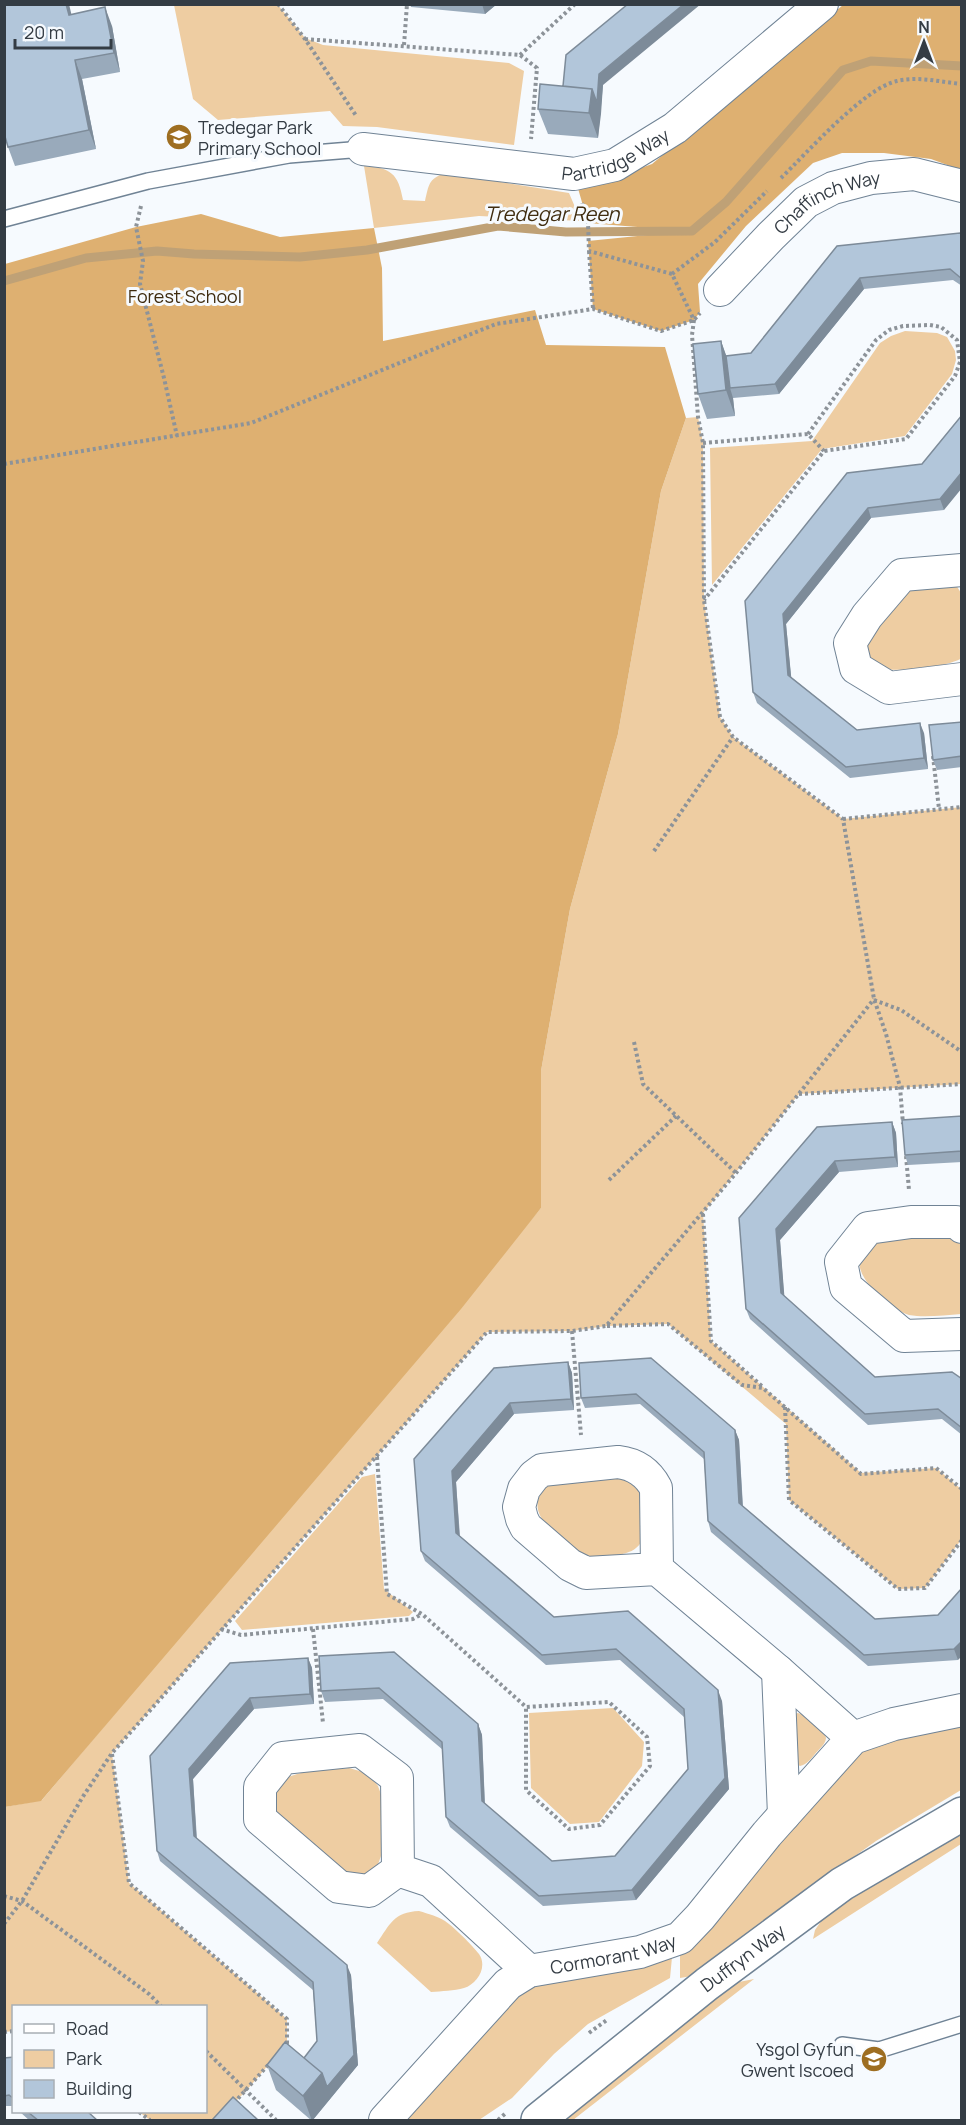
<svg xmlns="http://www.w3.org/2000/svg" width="966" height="2125" viewBox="0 0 966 2125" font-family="Manrope,sans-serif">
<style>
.green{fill:#eecda2}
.forest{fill:#deb071}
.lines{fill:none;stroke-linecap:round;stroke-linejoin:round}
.stream{stroke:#bfa176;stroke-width:9}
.service-casing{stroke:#708395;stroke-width:18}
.minor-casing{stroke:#708395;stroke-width:34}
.tertiary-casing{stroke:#708395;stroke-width:36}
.path{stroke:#8d9399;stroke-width:4;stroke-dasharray:3 3;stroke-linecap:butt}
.service{stroke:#fff;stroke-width:15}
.minor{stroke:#fff;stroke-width:32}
.tertiary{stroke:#fff;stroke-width:33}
.wall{fill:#9ab}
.shaded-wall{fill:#7d8b99}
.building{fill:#b2c6da;stroke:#7d8b99;stroke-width:1.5}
.labels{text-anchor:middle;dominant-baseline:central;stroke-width:6;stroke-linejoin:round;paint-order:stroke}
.poi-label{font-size:18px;fill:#343c44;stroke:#f6fafe;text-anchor:start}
.street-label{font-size:18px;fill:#343c44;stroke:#f6fafe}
.park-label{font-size:18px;fill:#3e2b0f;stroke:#f6fafe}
.water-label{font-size:20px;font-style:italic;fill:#402d10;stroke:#f6fafe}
</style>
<rect width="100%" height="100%" fill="#f6fafe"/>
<path class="green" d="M174 5H278L305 38 323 45 509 63 524 71 514 145 377 127 343 126 330 111 218 120 193 99Z
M364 166C391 168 398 173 403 200L425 201C429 185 428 179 445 173L569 193 581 221 479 216 374 228Z
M905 331 937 333 947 337 955 351 956 360 952 374 905 436 822 449 712 585 710 448 812 441 880 343 891 336Z
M698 417 703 443 704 600 720 717 733 737 843 819 962 807 961 1084 799 1094 703 1213 711 1341 861 1473 936 1468 961 1489V1540L925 1588 898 1589 789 1500 786 1424 668 1324 606 1326 572 1331 487 1332 112 1753 129 1883 287 2019V2043L246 2091 217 2120H150L139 2112H206V2006H14L13 2031 5 2032V1807L42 1800 541 1208V1071L570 909 618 734 661 491 686 418Z
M956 585 961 593 962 658C948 667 896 673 881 668 873 665 869 658 864 651L871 621 902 587Z
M949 1234 961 1245V1314C945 1315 925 1318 909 1315 892 1310 854 1279 860 1258 862 1253 867 1247 870 1242Z
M375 1474 384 1589 413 1612 409 1616 242 1630 235 1621 362 1477Z
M622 1475 639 1486C642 1497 643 1507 644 1518 646 1546 637 1553 610 1556 599 1557 588 1560 578 1555 572 1552 566 1545 561 1540 542 1522 525 1505 550 1483Z
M613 1708 644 1742 642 1766 599 1822 570 1824 531 1788 529 1713Z
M797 1713C806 1714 825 1727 826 1738 826 1744 818 1750 815 1754 810 1760 807 1764 800 1766L793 1762 794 1717Z
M961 1723V1790L876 1841 761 1923 692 1976 680 1978V1943L860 1752 884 1741Z
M349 1768 363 1772 372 1778 378 1786 382 1797 381 1856 377 1867 371 1872 359 1877H344L276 1820C257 1767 314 1772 349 1768Z
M961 1828V1844L813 1939 815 1930 826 1914Z
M419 1911C429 1914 437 1916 445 1921 455 1928 472 1945 479 1954 488 1967 477 1984 464 1988 454 1991 442 1991 431 1992L377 1943C390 1924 394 1912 419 1911Z
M673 1947 670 1978 588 2024 554 2054 512 2098 479 2120H403L519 1993 541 1984Z
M754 1979 573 2120H558L723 1988 739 1982Z"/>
<path class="forest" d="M843 5H961V66L957 67 962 70 961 170 931 159 884 153H842L813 163 746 226 698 284 700 312 694 320 661 331 593 309 588 241 687 231 588 223 577 185 616 177 652 164Z
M201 214 280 237 374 228 382 268 383 341 535 310 546 345 665 347 686 418 661 491 618 734 570 909 541 1071V1208L461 1309 41 1801 5 1807V264L136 227Z"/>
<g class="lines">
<path class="stream" d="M4 281 86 258 157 251 194 254 300 257 367 250 498 226 566 232 692 231 726 202 843 70 871 61 962 66"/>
<defs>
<path id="service" d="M4 219 148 181 289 155 363 149
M842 2045 879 2050 962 2024"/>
<g id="minor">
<path id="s1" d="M363 149 574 174 615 165 675 128 822 4"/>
<path id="s2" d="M720 290 771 236 806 202 833 188 871 178 914 174 962 186"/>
<path d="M962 570 902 575 867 616 850 643 856 668 889 688 962 679"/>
<path d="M962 1227 956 1222H911L868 1228 841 1262 846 1287 904 1336 962 1334"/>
<path d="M657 1569 656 1488C648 1473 635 1464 618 1462L542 1470 534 1476 524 1489 519 1507 522 1519 526 1527 570 1565 586 1573 657 1569 778 1671 853 1738"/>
<path d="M778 1671 784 1815"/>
<path d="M398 1870 397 1778 360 1750 283 1758 260 1787V1819L339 1887 369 1891 398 1870 431 1881 529 1971"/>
<path id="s3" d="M385 2120 508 1984 529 1971 640 1952 680 1938 700 1917 767 1834 853 1738 894 1724 962 1710"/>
</g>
<g id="tertiary">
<path id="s4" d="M538 2120 707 1984 842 1884 962 1814"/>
</g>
</defs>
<use href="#service" class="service-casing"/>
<use href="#minor" class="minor-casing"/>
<use href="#tertiary" class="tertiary-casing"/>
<path class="path" d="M278 4 305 39 357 117
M305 39 520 55 537 68 531 139
M404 45 407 4
M520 55 575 4
M781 178C807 153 864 88 897 81 919 76 940 82 962 84
M582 203 588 223 589 251 672 274 694 320 692 335 698 417 703 443 704 600 720 717 733 737 843 819 874 999 886 1034 900 1087 903 1124
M141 206 136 227 143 261 140 284 164 378 177 436
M589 251 593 309
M672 274 715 242 767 191
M808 434 876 340 889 330 903 326 930 325 941 327 957 340 960 362 955 376 906 439 824 451
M703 443 808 434 824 451 704 600
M4 464 251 423 496 324 593 309 661 331 694 320 700 313
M933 756 939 809
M843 819 962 807
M654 851 733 737
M874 1000 901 1010 962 1052
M634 1042 643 1084 736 1173
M799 1094 962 1084
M906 1156 909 1190
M609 1180 676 1116
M703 1214 711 1341 763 1387
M607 1326 668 1324 742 1385 763 1388 861 1474 936 1468 962 1489
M572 1331 581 1435
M785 1407 789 1500 898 1589 925 1588 962 1540
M377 1457 387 1594 422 1614 526 1707 609 1702 647 1737 650 1766 600 1825 569 1829 526 1790V1707
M221 1629 241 1635 413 1619 422 1614
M313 1629 323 1723
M112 1754 129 1883 287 2019V2043L283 2046
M4 1896 22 1901 149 1994 161 2006
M4 1924 22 1901 82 1798 112 1753 487 1332 572 1331 606 1326 736 1173 874 999
M4 2032 14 2031
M589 2033 607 2020
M206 2051 276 2120
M234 2103 269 2064
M139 2112 150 2120
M498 2120 506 2113"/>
<use href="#service" class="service"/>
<use href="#minor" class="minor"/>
<use href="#tertiary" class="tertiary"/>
</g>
<path class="wall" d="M410 4H497L485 14 411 7Z
M71 15 112 26 120 72 82 79 96 149 15 166 8 147Z
M603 85 598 138 548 134 538 109 563 86Z
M962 235V286L953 280 864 289 779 394 733 398 735 416 707 419 698 394 721 341 726 356 751 353 837 246Z
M962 415 944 510 871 518 786 624 791 677 857 730 924 733 928 769 850 778 757 703 753 692 745 601 922 464Z
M962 722V767L937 770 933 760Z
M962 1116V1162L908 1165 905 1155Z
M892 1122 896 1133 898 1167 839 1172 780 1240 784 1296 875 1377 962 1379V1435L942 1419 868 1425 750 1319 746 1309 739 1218Z
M568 1362 572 1373 574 1410 514 1414 456 1482 460 1536 554 1617 722 1701 729 1789 636 1900 543 1906 450 1827 446 1817 443 1750 383 1699 325 1702 321 1691 319 1656 478 1724 482 1735 485 1804 552 1861 615 1856 688 1769 684 1717 620 1660 546 1665 425 1561 421 1551 414 1459Z
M579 1363 735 1430 739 1440 743 1506 875 1619 938 1615 962 1588 958 1660 868 1666 711 1532 708 1521 704 1459 640 1404 585 1408 581 1398Z
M308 1658 312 1668 314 1704 254 1709 193 1779 197 1839 351 1975 358 2065 312 2121 276 2090 267 2065 304 2058 317 2041 313 1990 160 1861 157 1851 150 1756Z
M14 2057V2106H4V2058Z
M20 2112H88L98 2121H30Z"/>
<path class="shaded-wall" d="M66 4H69L76 34 69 15Z
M482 4H497L485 14Z
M684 4H701L603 85 601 114 597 103 599 74Z
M105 7 112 26 120 72 114 53Z
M75 60 82 79 96 149 89 130Z
M592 89 601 114 598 138 589 113Z
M860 278 864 289 779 394 775 384Z
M721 341 730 366V388L733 398 735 416 726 390Z
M962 472V488L944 510 940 499Z
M868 508 871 518 786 624 792 685 788 675 783 614Z
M920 723 924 733 928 769 924 758Z
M892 1122 896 1133 898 1167 895 1157Z
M835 1161 839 1172 780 1240 785 1304 781 1293 776 1229Z
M568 1362 572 1373 574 1410 571 1399Z
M510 1403 514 1414 456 1482 460 1543 456 1533 452 1471Z
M735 1430 739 1440 743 1513 739 1503Z
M962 1641V1656L958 1660 954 1649Z
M308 1658 312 1668 314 1704 310 1694Z
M718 1690 722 1701 729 1789 636 1900 632 1890 725 1778Z
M250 1698 254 1709 193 1779 197 1846 194 1836 189 1769Z
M478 1724 482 1735 485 1811 482 1801Z
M347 1965 351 1975 358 2065 312 2121 303 2096Z"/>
<path class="building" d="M4 4H66L69 15 105 7 114 53 75 60 89 130 8 147 4 133Z
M628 4H684L599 74 597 103 592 89 563 86 566 55Z
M540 84 592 89 589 113 538 109Z
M960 233 962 235V279L950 269 860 278 775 384 730 388 726 356 751 353 837 246Z
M721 341 726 390 698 394 693 344Z
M962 415V472L940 499 868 508 783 614 788 675 857 730 920 723 924 758 846 767 753 692 745 601 847 473 922 464Z
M962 722V756L933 760 929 725Z
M962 1116V1151L905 1155 902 1120Z
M892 1122 895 1157 835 1161 776 1229 781 1293 875 1377 952 1372 962 1379V1428L938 1409 865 1414 746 1309 739 1218 817 1127Z
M651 1358 735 1430 739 1503 875 1619 938 1615 962 1588V1641L954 1649 864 1655 708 1521 704 1452 636 1394 581 1398 579 1363Z
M568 1362 571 1399 510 1403 452 1471 456 1533 554 1617 628 1611 718 1690 725 1778 632 1890 539 1896 446 1817 442 1742 379 1688 321 1691 319 1656 394 1652 478 1724 482 1801 552 1861 615 1856 688 1769 684 1709 616 1649 542 1655 421 1551 414 1459 494 1368Z
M308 1658 310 1694 250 1698 189 1769 194 1836 347 1965 354 2055 327 2087 322 2073 304 2058 317 2041 313 1982 157 1851 150 1756 230 1663Z
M285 2042 322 2073 303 2096 267 2065Z
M14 2057V2099L9 2095 4 2096V2058Z
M233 2097 259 2121H215L213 2119Z
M28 2112H88L98 2121H39Z"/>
<defs>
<symbol id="school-disc" viewBox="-11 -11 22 22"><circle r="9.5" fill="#9e6e21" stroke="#f6fafe"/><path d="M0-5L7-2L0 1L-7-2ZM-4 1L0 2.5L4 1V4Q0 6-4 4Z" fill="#fff"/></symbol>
</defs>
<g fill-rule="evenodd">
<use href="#school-disc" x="164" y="122" width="30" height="30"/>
<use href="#school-disc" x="859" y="2044" width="30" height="30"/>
</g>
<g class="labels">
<g class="poi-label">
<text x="198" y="127">Tredegar Park<tspan x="198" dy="21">Primary School</tspan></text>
<text x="854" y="2049" text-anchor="end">Ysgol Gyfun<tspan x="854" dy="21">Gwent Iscoed</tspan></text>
</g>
<g class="street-label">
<text stroke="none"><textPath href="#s1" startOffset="258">Partridge Way</textPath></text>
<text stroke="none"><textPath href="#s2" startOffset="142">Chaffinch Way</textPath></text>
<text stroke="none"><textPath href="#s3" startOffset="294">Cormorant Way</textPath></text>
<text stroke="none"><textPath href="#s4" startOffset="261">Duffryn Way</textPath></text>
</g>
<g class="park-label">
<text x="185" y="296">Forest School</text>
</g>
<g class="water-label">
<text x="552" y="213">Tredegar Reen</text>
</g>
</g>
<rect width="966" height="2125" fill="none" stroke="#343c44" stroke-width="12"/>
<rect x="12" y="2005" width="195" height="108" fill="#f6fafe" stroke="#a8aeb4" stroke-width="1.5"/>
<rect x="24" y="2024" width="30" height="9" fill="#ffffff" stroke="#a8aeb4" stroke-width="1.5"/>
<text x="66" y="2035" font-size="18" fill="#343c44">Road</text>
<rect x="24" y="2050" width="30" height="18" fill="#eecda2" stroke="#a8aeb4" stroke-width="1.5"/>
<text x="66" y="2065" font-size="18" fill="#343c44">Park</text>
<rect x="24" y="2080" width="30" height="18" fill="#b2c6da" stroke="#a8aeb4" stroke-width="1.5"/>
<text x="66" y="2095" font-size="18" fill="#343c44">Building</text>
<g transform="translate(924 42)" stroke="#f6fafe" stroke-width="4.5" paint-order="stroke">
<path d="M0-4.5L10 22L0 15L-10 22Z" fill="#343c44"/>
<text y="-9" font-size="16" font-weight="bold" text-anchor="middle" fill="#343c44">N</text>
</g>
<path d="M15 39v9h96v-9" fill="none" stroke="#343c44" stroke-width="3"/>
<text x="24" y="39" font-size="18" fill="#343c44" stroke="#f6fafe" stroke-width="4.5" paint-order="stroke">20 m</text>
</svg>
